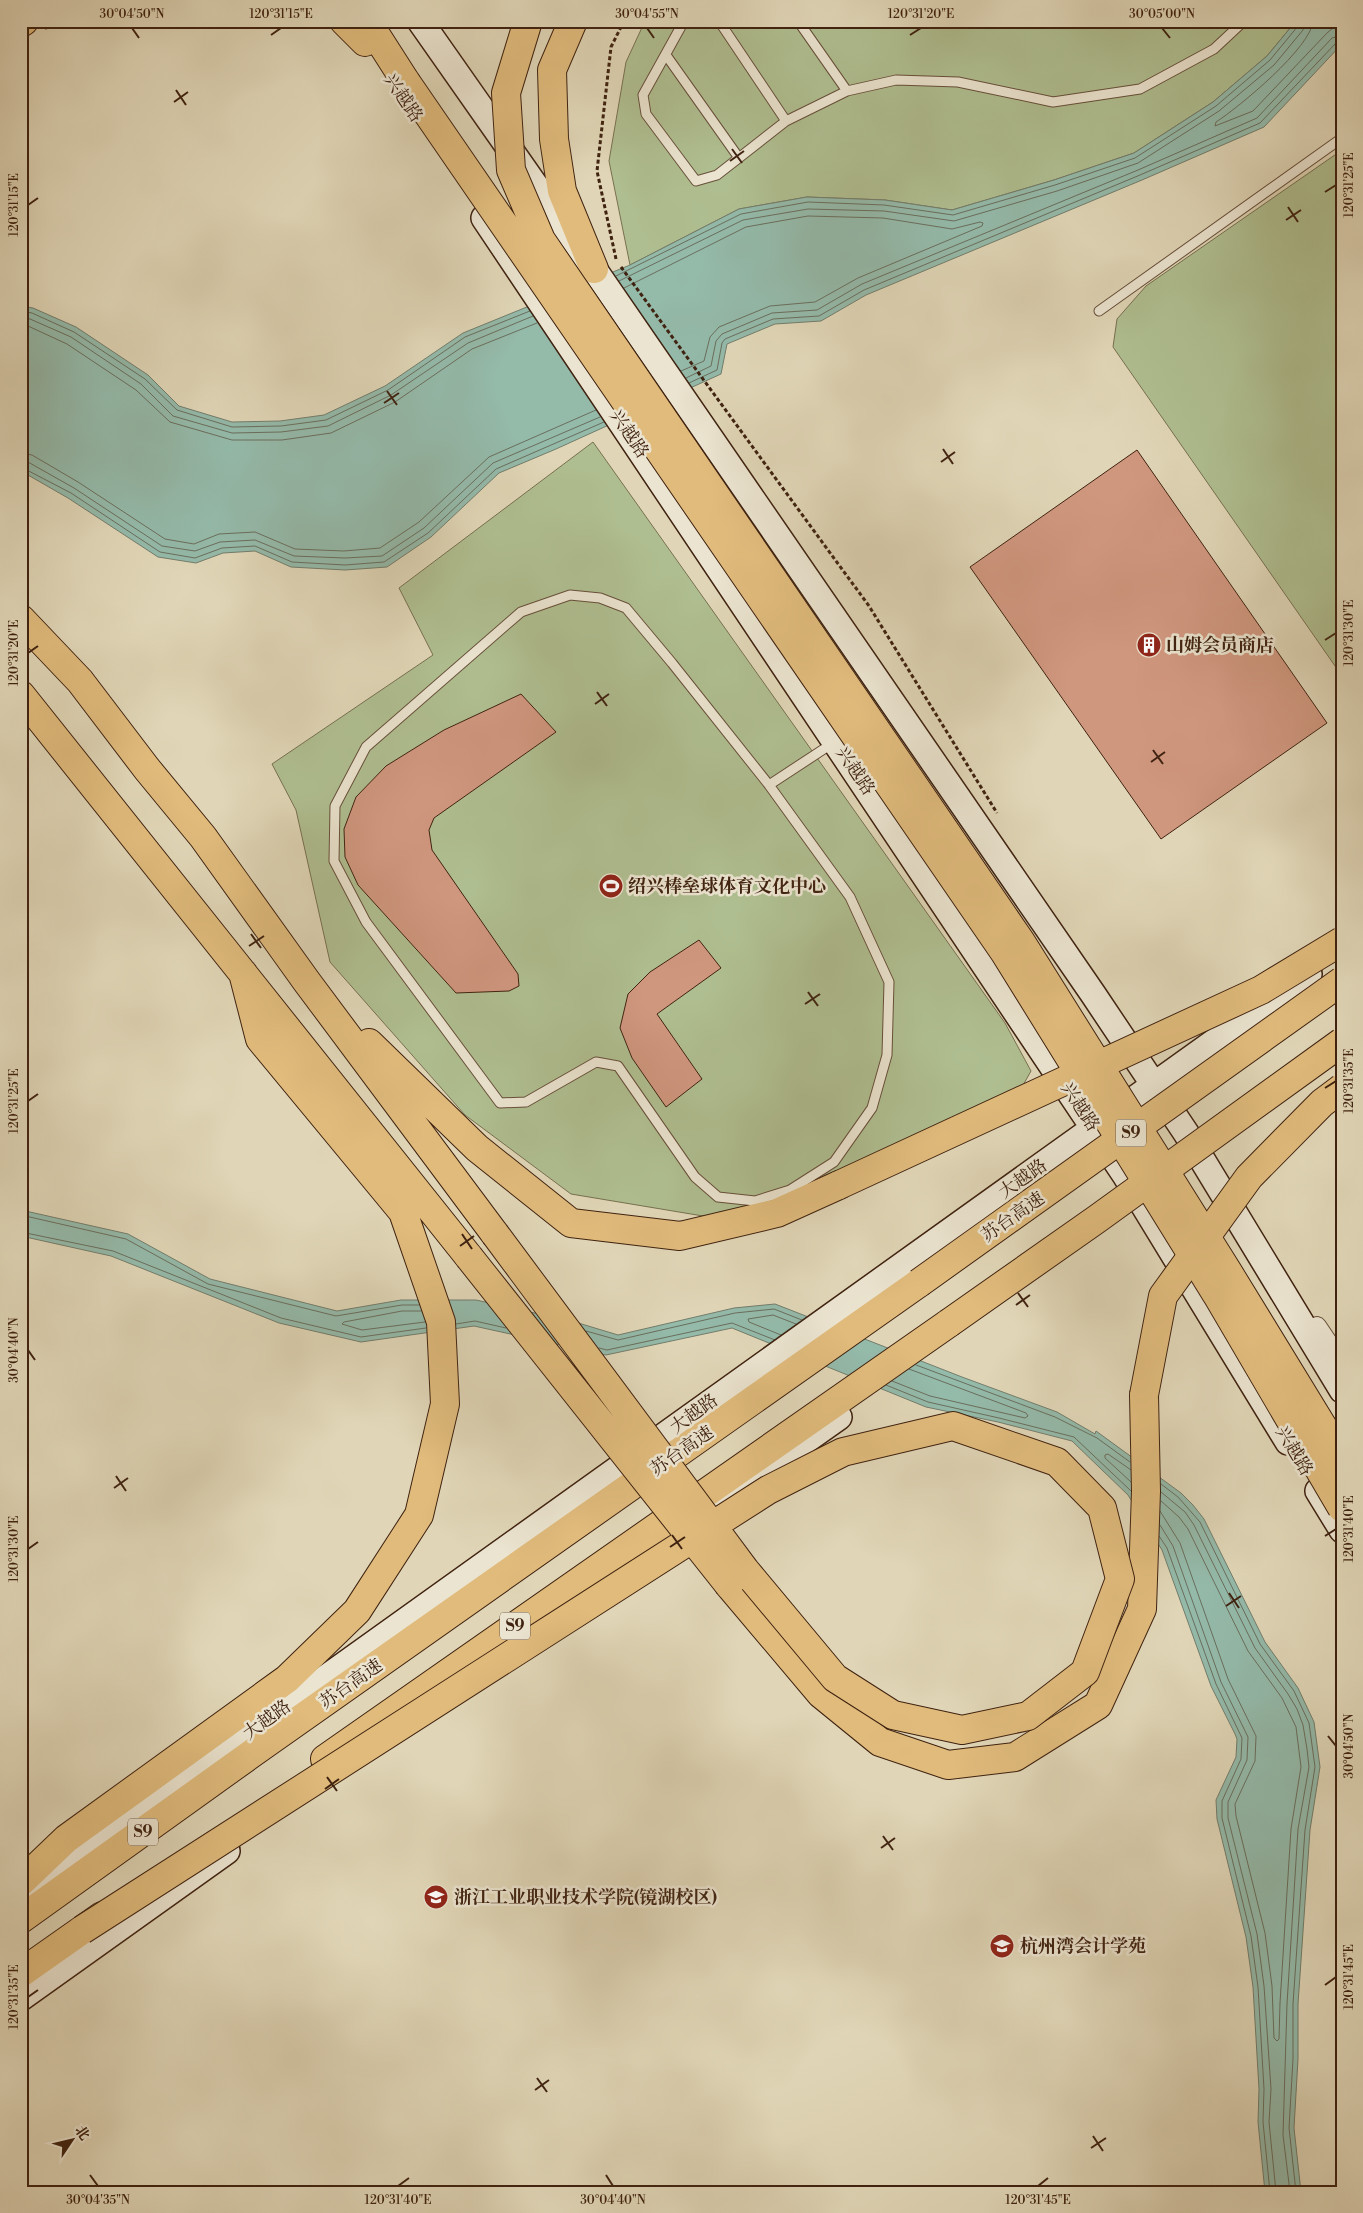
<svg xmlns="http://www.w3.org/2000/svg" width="1363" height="2213" viewBox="0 0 1363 2213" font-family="'Libre Bodoni','Noto Serif SC',serif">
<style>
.green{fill:#afbe90;stroke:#777050}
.water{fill:#94baaa;stroke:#727d6c}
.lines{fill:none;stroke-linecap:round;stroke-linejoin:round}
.shore{stroke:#6a6e5d;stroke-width:1}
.building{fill:#d0977f;stroke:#3f2210}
.service-casing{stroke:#674f3a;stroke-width:11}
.minor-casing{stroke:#674f3a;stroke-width:20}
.secondary-casing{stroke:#3f2210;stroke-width:28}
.trunk-casing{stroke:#3f2210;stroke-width:30}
.motorway-casing{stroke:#3f2210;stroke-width:30}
.path{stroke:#3f2210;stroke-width:3;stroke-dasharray:4 2.5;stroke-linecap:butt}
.service{stroke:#ebe4d0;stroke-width:9}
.minor{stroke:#ebe4d0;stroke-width:18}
.secondary{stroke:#ebe4d0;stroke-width:25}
.trunk{stroke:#e0bb7c;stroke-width:28}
.motorway{stroke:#e0bb7c;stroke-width:28}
.trunk-bridge-casing{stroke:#3f2210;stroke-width:30;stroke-linecap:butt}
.motorway-bridge-casing{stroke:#3f2210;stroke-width:30;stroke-linecap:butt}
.trunk-bridge{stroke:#e0bb7c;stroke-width:28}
.motorway-bridge{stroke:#e0bb7c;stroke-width:28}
.ticks{fill:none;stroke:#3f2210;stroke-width:2}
.labels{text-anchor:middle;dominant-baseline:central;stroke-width:5;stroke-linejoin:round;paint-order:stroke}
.shield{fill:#ebe4d0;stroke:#735c4a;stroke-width:1}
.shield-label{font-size:16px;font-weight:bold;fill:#3f2210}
.street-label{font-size:18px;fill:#3f2210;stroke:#ebe4d0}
.poi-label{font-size:18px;font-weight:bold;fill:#3f2210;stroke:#ebe4d0;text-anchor:start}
.neatline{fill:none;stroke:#3f2210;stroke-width:2}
.ticks-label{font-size:12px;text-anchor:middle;fill:#3f2210}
</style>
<rect width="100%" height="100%" fill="#e0d6b7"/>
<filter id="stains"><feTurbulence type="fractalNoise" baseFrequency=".004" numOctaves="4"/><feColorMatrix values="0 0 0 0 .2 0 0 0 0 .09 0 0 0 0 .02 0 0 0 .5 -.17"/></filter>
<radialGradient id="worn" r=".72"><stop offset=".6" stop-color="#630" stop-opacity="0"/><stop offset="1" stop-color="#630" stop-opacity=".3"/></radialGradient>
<path class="green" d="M645 21H1296L1267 56 1213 102 1134 153 1054 180 952 210 885 200 807 197 739 209 630 265 609 161 626 62Z
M1342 150V676L1113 347 1117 319 1146 286Z
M593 442 1005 1023 1031 1071 1022 1087 766 1206 703 1216 571 1194 465 1115 330 962 296 810 272 764 433 655 399 588Z"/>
<path class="water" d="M1296 21H1342V44L1264 127 1142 180 866 295 821 321 775 324 727 344 721 374 556 449 499 473 431 537 387 567 345 570 291 567 255 551 223 553 196 563 158 557 68 498 21 471V306L33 308 76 327 148 375 179 406 232 422 280 421 324 415 385 386 463 333 630 265 739 209 807 197 885 200 952 210 1054 180 1134 153 1213 102 1267 56Z
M21 1210 128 1234 210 1279 337 1311 401 1300H476L575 1322 618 1335 734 1308 775 1304 962 1377 1057 1412 1095 1434 1096 1431 1181 1493 1193 1505 1204 1519 1265 1642 1298 1688 1314 1722 1320 1767 1310 1830 1298 2004V2059L1294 2128 1301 2192H1265L1258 2122 1259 2089 1253 1987 1246 1937 1217 1819 1216 1800 1236 1757 1237 1739 1235 1734 1211 1686 1162 1550 1128 1495 1072 1441 998 1422 926 1407 732 1328 606 1355 474 1326 361 1342 279 1323 111 1256 21 1236Z"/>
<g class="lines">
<path class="shore" d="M1313 21C1312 47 1238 108 1216 122L1215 126 1253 111 1327 33 1333 28 1342 27
M616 276 741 214 808 202 884 205 953 215 1055 185 1135 158 1216 106 1270 60 1298 26 1299 21
M619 281 743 220 808 209 884 211 954 221 1057 191 1138 163 1219 111 1274 65 1303 30 1306 21
M624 288 746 227 808 216 883 218 952 229 980 222 983 223 982 226 858 278 815 302 770 306 719 327 710 337 704 361 681 371
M21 311 32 313 74 332 145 379 177 410 232 427 281 426 326 420 388 390 465 337 530 311
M21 318 30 319 71 337 141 384 173 416 232 433 281 432 328 426 391 395 468 343 533 316
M21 325 28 326 67 344 136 390 170 422 232 440H282L331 433 395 402 472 349 537 323
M686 378 711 366 716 341 722 334 772 313 817 310 862 284 1138 170 1257 118 1332 38 1342 35
M689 383 717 370 722 343 725 339 773 319 819 316 864 290 1140 175 1260 123 1336 43 1342 41
M21 453 32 455 78 482 165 539 194 544 219 534 255 532 295 549 344 551 380 548 419 522 489 457 596 410
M21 460 28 462 74 488 162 546 195 551 220 542 255 540 294 556 345 558 382 556 424 528 493 463 600 417
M21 467 71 493 160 552 195 558 222 548 255 546 292 562 345 565 384 562 428 533 496 469 604 422
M21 1215 126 1239 208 1284 336 1316 402 1305H419
M21 1232 113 1251 281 1318 361 1337 426 1328
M421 1311H402L344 1322 342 1324 362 1330 425 1322
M456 1324 475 1321 506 1328
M586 1331 618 1340 735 1313 774 1309 802 1320
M781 1335 749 1322 748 1319 773 1315 796 1324
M599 1348 607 1350 732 1323 775 1340
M916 1365 1055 1417 1097 1438 1130 1462
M892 1381 930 1396 1025 1418 1028 1416 1026 1413 909 1369
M886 1385 928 1402 999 1418 1074 1437 1131 1491
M1131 1470 1108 1454 1105 1455V1458L1131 1482
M1161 1484 1178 1497 1200 1522 1260 1644 1294 1691 1309 1723 1315 1767 1305 1830 1293 2004V2059L1289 2128 1296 2192
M1161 1492 1185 1512 1194 1525 1255 1648 1288 1694 1297 1709 1303 1725 1307 1749 1309 1767 1298 1829 1287 2004 1283 2135 1290 2192
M1160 1511 1180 1543 1228 1679 1256 1736 1255 1761 1235 1804 1236 1816 1265 1933 1272 1986 1274 2038 1277 2041 1279 2039 1280 2003 1291 1829 1301 1767 1296 1727 1282 1698 1248 1651 1188 1529 1179 1517 1161 1501
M1160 1525 1173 1546 1221 1682 1248 1737 1247 1760 1228 1802V1818L1257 1934 1264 1986 1271 2089 1269 2122 1276 2192
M1159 1536 1167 1548 1216 1684 1242 1738 1241 1759 1222 1801V1818L1251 1936 1258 1987 1264 2089 1263 2122 1270 2192"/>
</g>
<path class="building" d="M1137 450 1327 723 1161 839 970 567Z
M521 694 556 732 434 818 429 830 432 850 518 974 519 986 509 991 456 993 358 885 345 857 344 829 356 797 386 766 444 730Z
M699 940 721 968 657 1014 702 1079 666 1107 632 1058 620 1028 628 994 650 972Z"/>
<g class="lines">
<defs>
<path id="service" d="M684 21 643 95 646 114 696 181 717 175 786 121 847 91 896 80 958 82 1053 102 1140 89 1214 49 1244 21
M719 21 786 121
M798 21 847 91
M666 55 739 158
M1099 311 1342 138
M769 785 850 897 889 982 887 1055 872 1108 834 1162 790 1190 755 1201 718 1197 695 1177 618 1066 596 1062 526 1102 500 1103 366 922 334 861 335 806 366 747 521 612 570 595 600 598 626 608 672 663 769 785 833 743"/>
<path id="minor" d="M1317 1326 1342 1363"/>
<path id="secondary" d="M420 21 594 269 1093 994 1186 1133 1342 1390
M484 218 1125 1175 1288 1442
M1318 1491 1342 1530
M641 1557 839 1417
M21 1896 1309 974
M21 1998 227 1851"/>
<path id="trunk" d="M367 21 406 82"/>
<path id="motorway" d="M344 21 365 42
M573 21 552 70 554 139 562 191 594 269
M21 23 24 21
M21 619 80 681 147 769 203 837 307 982 495 1234
M21 695 469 1257
M369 1043 477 1148 571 1223 680 1236 777 1213 839 1185
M729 1585 821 1694 880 1742 948 1765 1015 1757 1098 1705 1142 1609 1146 1491 1144 1395
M325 1759 949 1323
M21 1882 66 1839 287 1679 357 1611 419 1515 445 1404 441 1322 403 1212 260 1039 243 973
M21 1919 265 1744 919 1283
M21 1973 102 1916"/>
</defs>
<use href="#service" class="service-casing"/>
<use href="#minor" class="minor-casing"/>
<use href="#secondary" class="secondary-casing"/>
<use href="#trunk" class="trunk-casing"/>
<use href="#motorway" class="motorway-casing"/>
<path class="path" d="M45 28 63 25 69 21
M616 259 597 171 611 47 624 21
M621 267 869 606 997 813"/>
<use href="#service" class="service"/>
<use href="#minor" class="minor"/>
<use href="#secondary" class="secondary"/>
<use href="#trunk" class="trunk"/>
<use href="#motorway" class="motorway"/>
<defs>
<path id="trunk-bridge" d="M528 21 506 93 511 170 541 240 1021 942 1228 1272 1342 1458
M406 82 1005 953 1217 1295 1342 1508"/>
<path id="motorway-bridge" d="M839 1185 1261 990 1342 941
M469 1257 729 1585
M919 1283 1342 981
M949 1323 1097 1219 1342 1042
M1144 1395 1163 1296 1249 1177 1322 1103 1342 1088
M82 1930 768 1490 843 1452 953 1426 1057 1462 1102 1508 1120 1579 1085 1672 1028 1716 962 1730 893 1715 835 1678 745 1570 495 1234"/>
</defs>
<use href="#trunk-bridge" class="trunk-bridge-casing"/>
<use href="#motorway-bridge" class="motorway-bridge-casing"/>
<use href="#trunk-bridge" class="trunk-bridge"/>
<use href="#motorway-bridge" class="motorway-bridge"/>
</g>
<path class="ticks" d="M132 28 139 38M647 28 654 38M1162 28 1170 38M271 35 281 28M910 35 921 28M176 90 186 105M174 102 188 92M732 149 742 163M730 161 744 151M1325 192 1336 185M28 205 38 198M1288 207 1298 222M1286 220 1301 210M387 391 397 405M384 403 399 393M943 449 953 464M941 462 955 452M1325 640 1336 633M28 653 38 646M597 692 607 706M595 704 609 694M1153 750 1163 764M1151 762 1165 752M251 934 261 948M249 946 264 936M808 992 818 1006M805 1004 820 994M1325 1088 1336 1081M28 1101 38 1094M462 1234 472 1249M460 1246 474 1236M1018 1293 1028 1307M1016 1305 1030 1295M28 1350 35 1360M116 1476 126 1491M114 1488 128 1478M672 1535 682 1549M1325 1536 1336 1529M670 1547 685 1537M28 1549 38 1542M1229 1593 1239 1608M1226 1606 1241 1596M1328 1736 1336 1746M327 1777 337 1791M325 1789 339 1779M883 1836 893 1850M881 1848 895 1838M1325 1985 1336 1977M28 1997 38 1990M537 2078 547 2092M535 2090 549 2080M1093 2136 1103 2151M1091 2148 1106 2138M90 2175 98 2186M606 2175 613 2186M398 2186 409 2178M1038 2186 1048 2178"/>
<defs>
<symbol id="building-disc" viewBox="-11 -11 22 22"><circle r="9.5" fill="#8f2418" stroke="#ebe4d0"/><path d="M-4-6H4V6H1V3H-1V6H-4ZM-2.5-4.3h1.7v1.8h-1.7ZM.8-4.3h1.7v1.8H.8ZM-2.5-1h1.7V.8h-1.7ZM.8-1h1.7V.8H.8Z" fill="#fff"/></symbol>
<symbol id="stadium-disc" viewBox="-11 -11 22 22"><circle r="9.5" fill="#8f2418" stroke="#ebe4d0"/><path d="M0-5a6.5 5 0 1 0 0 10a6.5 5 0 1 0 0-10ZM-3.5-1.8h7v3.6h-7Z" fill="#fff"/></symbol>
<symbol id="university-disc" viewBox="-11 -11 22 22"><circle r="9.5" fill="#8f2418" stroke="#ebe4d0"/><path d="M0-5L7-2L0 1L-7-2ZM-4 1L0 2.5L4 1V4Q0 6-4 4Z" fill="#fff"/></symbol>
<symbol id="school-disc" viewBox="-11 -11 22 22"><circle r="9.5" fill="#8f2418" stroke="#ebe4d0"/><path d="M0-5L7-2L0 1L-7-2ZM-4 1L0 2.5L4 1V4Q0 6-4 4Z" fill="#fff"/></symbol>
</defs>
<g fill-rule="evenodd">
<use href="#building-disc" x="1135" y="631" width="28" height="28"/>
<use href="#stadium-disc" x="597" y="872" width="28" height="28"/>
<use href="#university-disc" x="422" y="1883" width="28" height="28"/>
<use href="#school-disc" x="988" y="1932" width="28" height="28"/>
</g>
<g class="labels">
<g class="shield">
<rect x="1116" y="1119.5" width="30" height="27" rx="4"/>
<rect x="500" y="1612.5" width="30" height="27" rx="4"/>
<rect x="128" y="1818.5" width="30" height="27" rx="4"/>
</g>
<g class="shield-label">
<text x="1131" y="1133">S9</text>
<text x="515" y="1626">S9</text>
<text x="143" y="1832">S9</text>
</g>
<g class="street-label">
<text transform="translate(403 98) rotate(56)">兴越路</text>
<text transform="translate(629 434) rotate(56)">兴越路</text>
<text transform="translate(855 771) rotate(56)">兴越路</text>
<text transform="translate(1080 1107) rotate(57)">兴越路</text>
<text transform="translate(1023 1179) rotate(-35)">大越路</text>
<text transform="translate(1013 1217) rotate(-35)">苏台高速</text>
<text transform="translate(694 1414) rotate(-36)">大越路</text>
<text transform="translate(682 1451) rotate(-35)">苏台高速</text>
<text transform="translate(1294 1451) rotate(59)">兴越路</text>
<text transform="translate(351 1684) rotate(-35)">苏台高速</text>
<text transform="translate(267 1720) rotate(-36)">大越路</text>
</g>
<g class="poi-label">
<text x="1166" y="645">山姆会员商店</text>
<text x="628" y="886">绍兴棒垒球体育文化中心</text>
<text x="454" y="1897">浙江工业职业技术学院(镜湖校区)</text>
<text x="1020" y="1946">杭州湾会计学苑</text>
</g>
</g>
<rect width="1363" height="2213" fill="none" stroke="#e0d6b7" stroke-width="55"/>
<g transform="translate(72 2140) rotate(55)" stroke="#ebe4d0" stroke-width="4" paint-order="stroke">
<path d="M0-4L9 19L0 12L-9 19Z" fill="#3f2210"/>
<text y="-8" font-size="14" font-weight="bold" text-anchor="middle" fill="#3f2210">北</text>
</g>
<rect x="28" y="28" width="1308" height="2158" class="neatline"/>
<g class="ticks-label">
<text x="132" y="18">30°04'50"N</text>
<text x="281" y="18">120°31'15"E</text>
<text x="647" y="18">30°04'55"N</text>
<text x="921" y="18">120°31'20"E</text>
<text x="1162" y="18">30°05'00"N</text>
<text transform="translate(1349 185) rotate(-90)" y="4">120°31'25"E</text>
<text transform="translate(14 205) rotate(-90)" y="4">120°31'15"E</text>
<text transform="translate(1349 633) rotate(-90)" y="4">120°31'30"E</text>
<text transform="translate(14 653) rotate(-90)" y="4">120°31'20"E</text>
<text transform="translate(1349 1081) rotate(-90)" y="4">120°31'35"E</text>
<text transform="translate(14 1101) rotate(-90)" y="4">120°31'25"E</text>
<text transform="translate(14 1350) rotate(-90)" y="4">30°04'40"N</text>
<text transform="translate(1349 1529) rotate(-90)" y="4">120°31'40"E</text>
<text transform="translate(14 1549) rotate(-90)" y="4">120°31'30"E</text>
<text transform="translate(1349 1746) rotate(-90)" y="4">30°04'50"N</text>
<text transform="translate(1349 1977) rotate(-90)" y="4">120°31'45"E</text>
<text transform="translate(14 1997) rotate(-90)" y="4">120°31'35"E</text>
<text x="98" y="2204">30°04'35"N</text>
<text x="398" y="2204">120°31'40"E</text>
<text x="613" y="2204">30°04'40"N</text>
<text x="1038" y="2204">120°31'45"E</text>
</g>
<rect width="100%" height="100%" filter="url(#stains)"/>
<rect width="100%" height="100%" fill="url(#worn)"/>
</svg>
